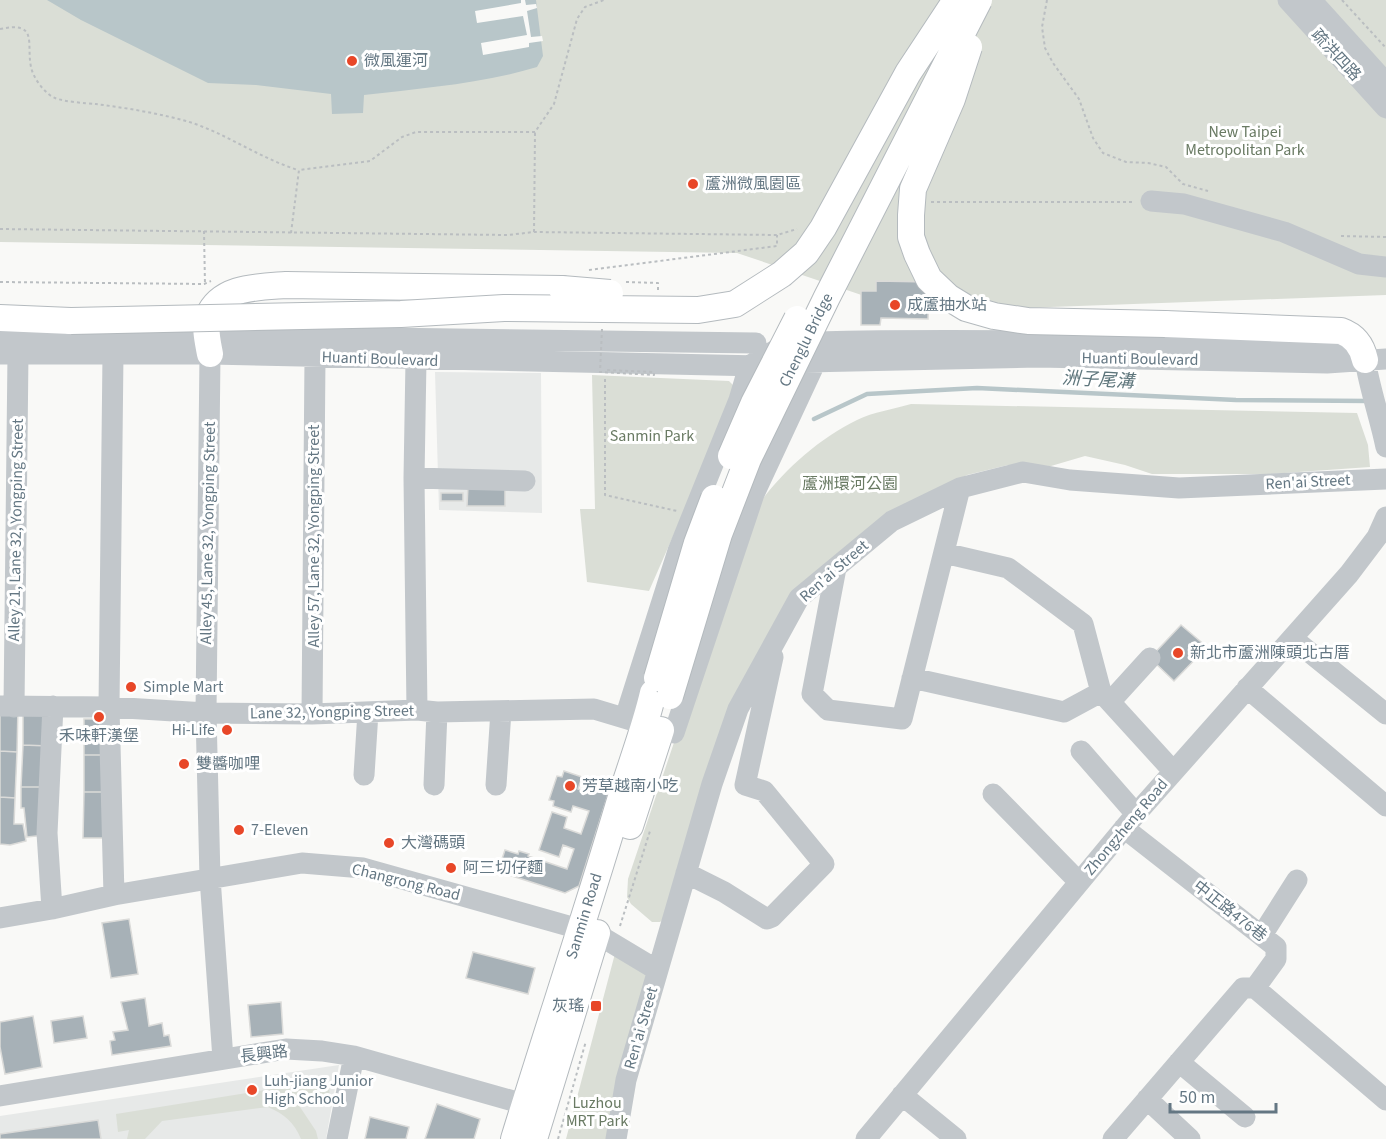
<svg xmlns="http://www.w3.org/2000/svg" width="1386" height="1139" viewBox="0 0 1386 1139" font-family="'Source Sans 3','Noto Sans TC',sans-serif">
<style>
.built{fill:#e7e9e8}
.green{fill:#daded6}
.water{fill:#b8c6c9}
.pier{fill:#f9f9f7}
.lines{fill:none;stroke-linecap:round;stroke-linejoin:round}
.stream{stroke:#b8c6c9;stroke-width:4.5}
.building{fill:#a7b1b7;stroke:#dbdbd9;stroke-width:1.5}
.major-casing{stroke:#b4babe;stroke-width:28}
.path{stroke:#babec1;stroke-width:2;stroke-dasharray:3 3;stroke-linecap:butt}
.minor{stroke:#c2c7cb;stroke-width:21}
.major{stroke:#fff;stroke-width:26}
.major-bridge-casing{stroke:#b4babe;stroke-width:28;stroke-linecap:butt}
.path-bridge{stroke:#babec1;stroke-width:2;stroke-dasharray:3 3;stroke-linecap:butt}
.major-bridge{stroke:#fff;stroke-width:26}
.poi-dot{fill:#e84728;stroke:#fff;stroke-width:2}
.labels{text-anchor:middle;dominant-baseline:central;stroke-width:6;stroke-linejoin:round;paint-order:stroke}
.street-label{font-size:16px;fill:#647783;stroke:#fff}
.poi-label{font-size:16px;fill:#647783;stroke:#fff;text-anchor:start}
.park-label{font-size:16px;fill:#697a63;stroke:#fff}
.water-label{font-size:18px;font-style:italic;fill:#5e767c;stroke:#fff}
</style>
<rect width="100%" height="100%" fill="#f9f9f7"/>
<path class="built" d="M435 372 541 373 542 513 439 510Z
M339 1065 326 1139H0V1116Z"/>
<path class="green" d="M0 0H1386V295L912 312 737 253 0 242Z
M592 375 729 381 735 387V395L649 591 587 582 580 509H595Z
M911 404 1357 413 1368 445 1370 467 1269 474H1152L1125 465 1085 456 1051 466 1008 465 967 475 892 515 790 603 665 918 660 922H652L631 904 627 897 628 879 750 517C775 478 814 441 857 420 873 412 894 409 911 404Z
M617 946 657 970 614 1139H566Z
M328 1080 330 1096 296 1101 316 1131 318 1139H301C294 1122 284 1114 268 1107L162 1121 145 1139H127L129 1130 118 1132 116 1114Z"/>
<path class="water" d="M47 0H536L543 56 537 67C481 84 422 88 364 95L363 113 332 114 331 94 256 85 208 83 81 20Z"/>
<path class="pier" d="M521 0H525L526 5 536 4 537 8 527 11 531 37 542 36 543 41 529 43V47L483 55 481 43 527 35 523 16 477 23 475 11 521 3Z"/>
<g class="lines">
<path class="stream" d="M814 419 867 394 977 388 1236 400 1369 401"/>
</g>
<path class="building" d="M876 281 929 282 928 319 881 318 880 325H861V291H876Z
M468 486H505V506H467Z
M441 493H463V501H441Z
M1181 625 1207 647 1174 681 1150 658Z
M23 704 49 705 48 746 23 745Z
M0 705 18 706 17 752 0 751Z
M84 719H107V755H84Z
M23 745 48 746 47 787H21Z
M0 751 17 752 15 798 0 797Z
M84 755H107V792H84Z
M564 771 582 777 578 789 593 794 597 781 611 785 579 886 565 893 503 873 505 867 500 865 505 850 518 854 519 851 529 854 528 856 567 869 574 849 563 845 559 857 539 850 552 812 567 817 564 828 581 834 589 811 573 806 571 812 553 806 554 801 549 800 557 776 562 777Z
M21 787H47L46 835 27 837 24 808H21Z
M84 792H107L106 838H83Z
M0 797 15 798 14 824H23L26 841 10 845 0 844Z
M129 919 138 974 111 978 102 923Z
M473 952 535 968 528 994 466 978Z
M145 998 149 1026 162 1023 164 1036 169 1035 171 1046 112 1055 110 1041 115 1040 113 1032 128 1030 121 1002Z
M281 1002 283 1034 251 1037 248 1005Z
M33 1016 42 1067 5 1074 0 1047V1022Z
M83 1016 87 1038 54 1043 51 1021Z
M437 1104 480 1119 474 1139H425Z
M370 1117 409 1127 406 1139H365Z
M98 1120 101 1139H0V1134Z"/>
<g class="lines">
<defs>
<path id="major" d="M0 318 71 321
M1165 324 1341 331C1355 336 1362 346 1365 360
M210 354C208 343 204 327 208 317 220 286 259 287 286 285L562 289
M630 826 661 730
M514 1139C548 1028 585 918 618 807 629 769 644 732 653 693
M534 1139 597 933"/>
</defs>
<use href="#major" class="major-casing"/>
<path class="path" d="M1047 0 1042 27 1045 48 1053 63 1079 99 1093 138 1103 153 1126 162 1148 163 1166 167 1183 184 1208 191
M1342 0 1386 48
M0 29C39 21 26 43 31 67 33 78 45 94 55 98 65 102 85 103 96 104 126 108 157 113 186 121 224 132 259 158 298 170
M931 202H1132
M0 229 508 235 534 232 777 235 797 229
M204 231 205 285
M534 232 535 132
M291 233 299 170 370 161 402 137 416 132H535L554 104 577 19 585 7 604 0
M1341 236 1386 237
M589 270 777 246V235
M0 282 204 284 211 281
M626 282 658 283V290
M605 379V495L677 511
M620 926 650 831
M558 1139 586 1041"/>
<path class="minor" d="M1288 0 1386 108
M1311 0 1386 83
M1151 201 1184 204 1284 232 1359 264 1386 267
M0 333 756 343
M816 342C985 338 1154 343 1324 347L1351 356
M0 354H210L760 366
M113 354 109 707 114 895
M210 354 206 713 210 878 223 1059
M416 360 414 478 417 710
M1365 360C1370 390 1380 418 1386 447
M806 362 1038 357 1327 363 1386 359
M414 478 525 481
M944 553 1008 568 1083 624 1101 692 1173 771
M836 568 812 694 828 710 902 719 960 488
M1292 638 1386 714
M912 678 1064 712 1101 692
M1247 688 1386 806
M1110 702 1150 658
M0 706 109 707 206 713 312 714 417 710 437 712 594 709 674 733 754 494 816 361 789 342 749 366 739 400 678 551 625 718
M14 707 18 354
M312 714 315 357
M1081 751 1136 814
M364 775 368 712
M434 785 437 712
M496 785 501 711
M993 794 1079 882
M1124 828 1276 947V959L1255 988
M686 873 724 892 767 919 772 917 824 864 764 791 745 785 773 657
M52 909 47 833 53 706
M0 918 52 909 114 895 302 863 363 868 597 934 657 970
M1262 935 1297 880
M1255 988 1386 1100
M1179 1062 1245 1117
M902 1095 956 1139
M0 1096 286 1049 322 1051 354 1056 524 1104
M1147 1099 1190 1139
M337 1139 354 1056
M616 1139 626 1080 712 784 738 709 799 598 892 521 960 488 1023 472 1070 480 1179 488 1386 479
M866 1139 1136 814 1349 574 1377 537 1386 517
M1113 1139 1243 988H1255"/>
<use href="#major" class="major"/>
<defs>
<path id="major-bridge" d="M969 47 952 99 913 189 911 215V237L917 254 929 279 948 297 966 308 994 316 1028 321 1165 324
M562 289 610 293
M71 321 401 314 504 308 698 310 735 304 782 274 806 253 823 228 908 73 956 0
M731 456 754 403 797 319
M657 678 697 543 714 498
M670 696 719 534 748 459 827 297 979 0"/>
</defs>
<use href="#major-bridge" class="major-bridge-casing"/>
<path class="path-bridge" d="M602 329 600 372 654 375V372L605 370"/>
<use href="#major-bridge" class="major-bridge"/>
</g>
<g class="poi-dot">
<circle cx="352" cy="61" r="6"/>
<circle cx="693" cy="184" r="6"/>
<circle cx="895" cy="305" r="6"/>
<circle cx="1178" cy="653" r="6"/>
<circle cx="131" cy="687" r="6"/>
<circle cx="99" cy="717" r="6"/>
<circle cx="227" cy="730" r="6"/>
<circle cx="184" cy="764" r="6"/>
<circle cx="570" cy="786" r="6"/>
<circle cx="239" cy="830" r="6"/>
<circle cx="389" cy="843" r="6"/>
<circle cx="451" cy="868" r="6"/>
<rect x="590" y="1000" width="12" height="12" rx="3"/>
<circle cx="252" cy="1090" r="6"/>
</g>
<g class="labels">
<g class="street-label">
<text transform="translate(1336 55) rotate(47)">疏洪四路</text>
<text transform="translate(806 340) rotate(-64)">Chenglu Bridge</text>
<text transform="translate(380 359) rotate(2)">Huanti Boulevard</text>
<text transform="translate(1140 359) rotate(1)">Huanti Boulevard</text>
<text transform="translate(1308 482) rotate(-3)">Ren'ai Street</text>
<text transform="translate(16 530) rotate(-89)">Alley 21, Lane 32, Yongping Street</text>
<text transform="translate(208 533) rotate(-89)">Alley 45, Lane 32, Yongping Street</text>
<text transform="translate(314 536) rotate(-90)">Alley 57, Lane 32, Yongping Street</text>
<text transform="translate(834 571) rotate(-41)">Ren'ai Street</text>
<text transform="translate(332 712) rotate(-1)">Lane 32, Yongping Street</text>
<text transform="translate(1126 827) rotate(-50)">Zhongzheng Road</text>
<text transform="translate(406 882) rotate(14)">Changrong Road</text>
<text transform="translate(1230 911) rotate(38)">中正路476巷</text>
<text transform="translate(584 916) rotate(-73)">Sanmin Road</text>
<text transform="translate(641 1028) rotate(-74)">Ren'ai Street</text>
<text transform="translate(264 1054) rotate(-7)">長興路</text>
</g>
<g class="poi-label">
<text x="364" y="61">微風運河</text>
<text x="705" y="184">蘆洲微風園區</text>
<text x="907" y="305">成蘆抽水站</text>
<text x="1190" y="653">新北市蘆洲陳頭北古厝</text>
<text x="143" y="687">Simple Mart</text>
<text x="215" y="730" text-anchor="end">Hi-Life</text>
<text x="99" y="736" text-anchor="middle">禾味軒漢堡</text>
<text x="196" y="764">雙醬咖哩</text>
<text x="582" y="786">芳草越南小吃</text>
<text x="251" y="830">7-Eleven</text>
<text x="401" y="843">大灣碼頭</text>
<text x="463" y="868">阿三切仔麵</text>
<text x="584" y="1006" text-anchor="end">灰瑤</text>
<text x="264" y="1081">Luh-jiang Junior<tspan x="264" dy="18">High School</tspan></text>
</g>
<g class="park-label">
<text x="1245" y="132">New Taipei<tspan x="1245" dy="18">Metropolitan Park</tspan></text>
<text x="652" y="436">Sanmin Park</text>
<text x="850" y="484">蘆洲環河公園</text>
<text x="597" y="1103">Luzhou<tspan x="597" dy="18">MRT Park</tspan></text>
</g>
<g class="water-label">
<text transform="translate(1098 380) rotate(3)">洲子尾溝</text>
</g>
</g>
<path d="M1170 1103v9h106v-9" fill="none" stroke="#647783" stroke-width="3"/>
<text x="1179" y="1103" font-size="18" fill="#647783" stroke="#ffffff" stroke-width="4.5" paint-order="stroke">50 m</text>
</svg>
